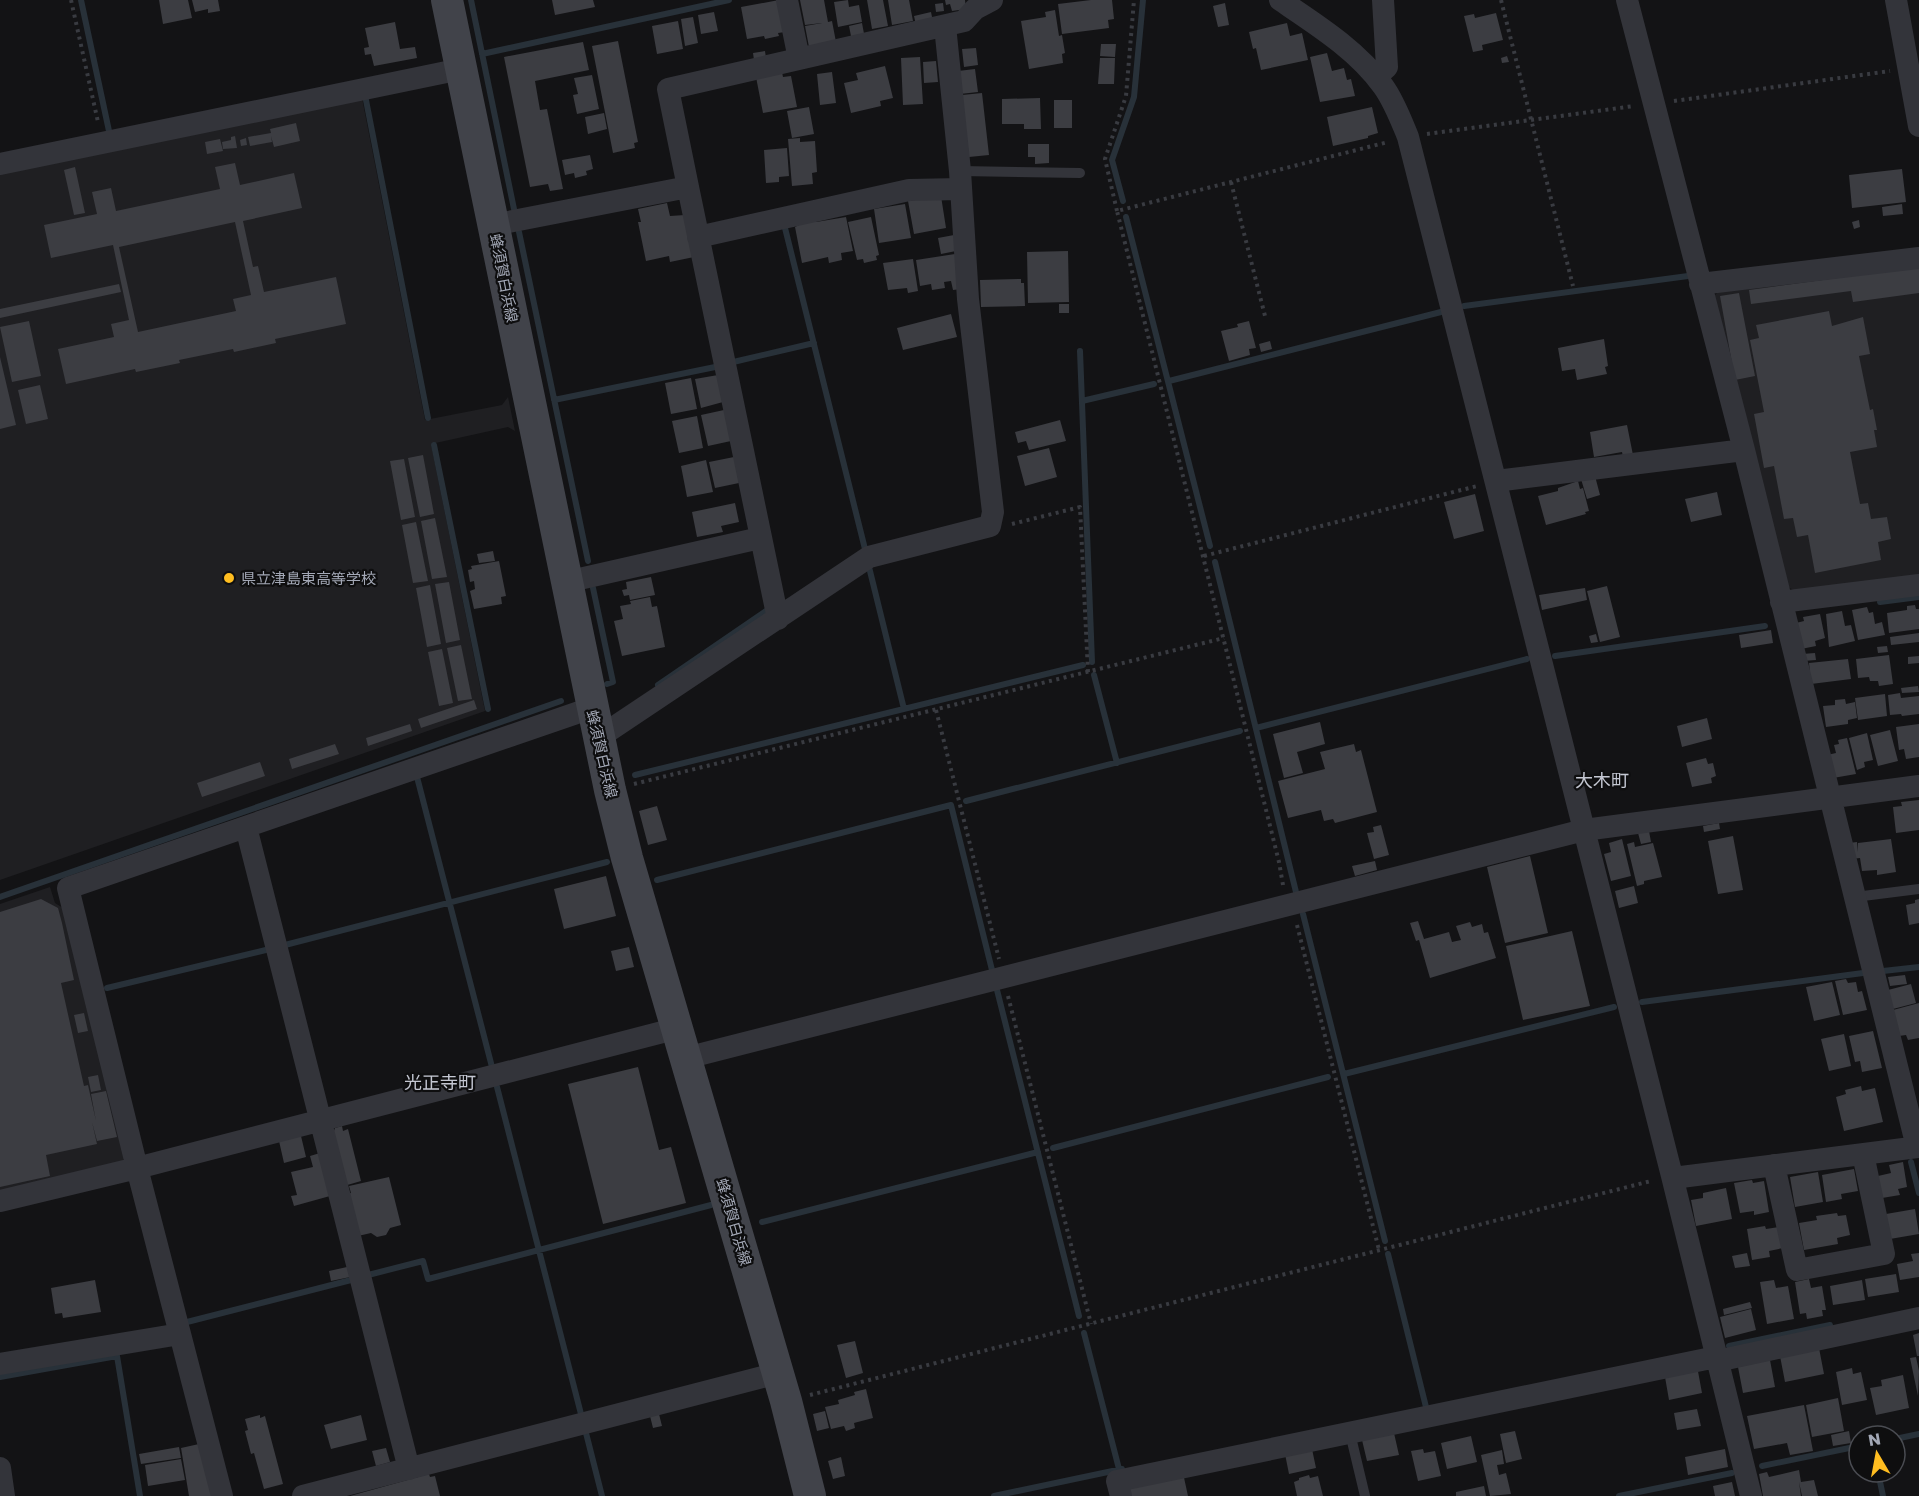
<svg xmlns="http://www.w3.org/2000/svg" width="1919" height="1496" viewBox="0 0 1919 1496" font-family="Poppins,'Noto Sans JP',sans-serif">
<style>
.built{fill:#1f1f22}
.lines{fill:none;stroke-linecap:round;stroke-linejoin:round}
.stream{stroke:#283139;stroke-width:6}
.building{fill:#3c3d42;fill-rule:evenodd}
.path{stroke:#393b41;stroke-width:4;stroke-dasharray:3 4.5;stroke-linecap:butt}
.lane{stroke:#33343a;stroke-width:10}
.street{stroke:#33343a;stroke-width:22}
.secondary{stroke:#41434a;stroke-width:32}
.poi-dot{fill:#ffbd20;stroke:#0e0e0f;stroke-width:2}
.labels{text-anchor:middle;dominant-baseline:central;stroke-width:4.5;stroke-linejoin:round;paint-order:stroke}
.street-label{font-size:15px;fill:#a3a8b6;stroke:#0e0e0f}
.poi-label{font-size:15px;fill:#a3a8b6;stroke:#0e0e0f;text-anchor:start}
.quarter-label{font-size:18px;fill:#c4c7d2;stroke:#0e0e0f}
</style>
<rect width="100%" height="100%" fill="#131315"/>
<path class="built" d="M362 98 425 420 502 405 508 397 515 431 508 427 431 444 485 711 0 880V171Z
M1919 265V576L1795 591 1786 586 1713 297 1720 290Z
M50 887 55 903 63 908 128 1155 122 1161 0 1192V904Z"/>
<g class="lines">
<path class="stream" d="M81 0 109 131
M471 0 514 209
M482 54 729 0
M365 95 428 418
M1123 201 1112 160 1134 97 1143 0
M1126 217 1210 546
M784 224 865 549
M519 232 588 561
M1464 306 1688 276
M1080 351 1092 662
M729 363 814 343
M1169 381 1441 312
M554 400 720 366
M1082 401 1154 384
M434 445 488 709
M1215 562 1296 892
M869 567 904 709
M593 588 613 682 607 684
M1880 602 1919 597
M1555 656 1765 626
M1094 675 1117 763
M658 685 766 611
M1256 728 1527 659
M635 775 1083 665
M417 777 492 1067
M966 801 1240 731
M657 880 951 805 992 970
M0 897 561 701
M1303 914 1385 1241
M285 945 607 862
M1883 971 1919 967
M107 988 270 949
M997 990 1079 1316
M1642 1002 1863 973
M1344 1074 1614 1007
M497 1087 581 1414
M1053 1148 1328 1077
M1911 1162 1919 1193
M762 1222 1038 1152
M1388 1254 1426 1407
M368 1275 423 1261 428 1279 711 1205
M187 1322 351 1280
M1084 1333 1119 1469
M1729 1346 1830 1325
M0 1377 117 1356 140 1496
M586 1433 602 1496
M1895 1439 1919 1434
M1762 1466 1859 1446
M1878 1472 1883 1496
M994 1496 1122 1469
M1619 1496 1732 1473"/>
</g>
<path class="building" d="M159 0H188L192 18 163 24Z
M192 0H218L220 11 208 13V9L195 12Z
M552 0H593L595 7 555 15Z
M779 0 785 32 778 33 779 36 765 39 764 36 747 39 741 7Z
M800 0H824L828 22 832 21 836 42 809 47 805 26 822 23 805 25Z
M848 0 849 7 859 5 862 22 838 27 834 2Z
M867 0H883L888 26 872 29Z
M888 0H909L913 21 892 25Z
M945 0H965L966 9 952 11 950 4 946 5Z
M1091 0H1112L1114 19 1108 20 1109 28 1062 34 1058 4Z
M943 3 944 11 936 12 935 4Z
M1225 3 1229 25 1218 27 1213 6Z
M1055 10 1059 36 1062 35 1065 53 1062 54 1063 63 1029 69 1021 21 1046 17 1045 12Z
M714 12 718 31 701 34 698 15Z
M931 12 933 22 916 25 914 16Z
M1496 13 1503 40 1482 45 1483 50 1473 52 1464 16 1474 14 1475 18Z
M693 17 698 43 685 46 681 19Z
M678 21 683 49 657 54 652 26Z
M395 22 400 49 415 47 417 58 374 66 371 54 365 55 364 48 369 47 365 28Z
M862 23 865 39 852 41 849 26Z
M1287 23 1290 36 1302 33 1308 60 1261 70 1256 48 1253 49 1249 32Z
M618 41 638 142 634 143 635 148 613 153 592 46Z
M583 42 589 70 535 81 540 110 547 109 563 189 550 191 548 184 530 187 504 57Z
M1101 44H1116L1115 57 1100 56Z
M976 48 978 65 964 67 962 49Z
M765 51 766 58 754 60 753 53Z
M1327 53 1332 71 1344 68 1347 80 1351 79 1355 96 1320 102 1310 57Z
M1507 56 1509 62 1502 63 1501 58Z
M920 57 923 104 903 105 901 58Z
M1100 58H1115L1114 84H1098Z
M936 61 938 82 924 83 923 62Z
M885 66 893 98 880 101 881 106 851 113 844 83 858 80 856 73Z
M975 69 978 92 960 94 958 71Z
M782 72 783 77 791 76 797 107 763 113 756 77Z
M832 72 836 103 820 105 817 74Z
M592 75 599 109 577 114 573 95 578 94 574 78Z
M982 93 989 155 969 157 962 95Z
M1040 98 1041 129H1024V124H1002V99Z
M1054 100H1072V128H1054Z
M809 107 814 134 792 138 787 111Z
M1372 107 1378 133 1368 136V138L1333 146 1327 117Z
M604 113 607 129 588 134 585 117Z
M296 123 300 141 274 147 271 136 272 142 250 146 248 137 271 133 270 129Z
M235 136 237 148 223 149 222 142 231 140V137Z
M246 138 247 145 241 146 240 140Z
M800 138V142L815 141 817 172 812 173 813 184 792 186 788 139Z
M220 139 223 151 207 154 205 142Z
M1028 144H1049V163L1035 164V157H1028Z
M787 148 789 176 779 177V182L766 183 764 150Z
M590 155 593 169 586 171 587 175 575 178 574 173 565 175 562 160Z
M235 163 240 185 294 173 302 208 243 221 253 267 258 266 264 292 336 277 346 324 275 339 276 343 234 352 233 349 179 360 180 363 136 372 135 369 66 384 58 349 114 337 111 324 129 320 113 245 51 258 44 225 97 214 92 192 111 188 116 211 220 189 215 167ZM235 222 251 295 233 299 236 311 138 332 119 247Z
M75 167 85 213 74 215 64 170Z
M1902 169 1906 202 1852 208 1849 175Z
M941 196 946 228 914 234 908 201Z
M667 203 670 216 685 215 694 257 670 262 669 256 646 261 638 222H641L638 209Z
M905 204 911 238 879 243 874 209Z
M1902 204 1903 214 1883 216 1882 207Z
M815 217 816 222 846 217 853 251 841 253 842 260 829 263 828 257 802 263 795 227Z
M871 217 879 255 876 256 877 260 864 263 863 259 857 260 848 222Z
M1859 220 1860 227 1854 229 1852 222Z
M954 235 956 251 941 254 938 238Z
M1068 251 1069 302 1028 303 1027 252Z
M955 254 961 289 953 290 951 281 944 282 945 288 932 290 931 284 920 286 916 260Z
M913 259 918 291 908 293 907 288 888 290 883 263Z
M1919 267V293L1853 302 1851 291 1751 304 1749 290Z
M1021 279V283H1024L1025 306 981 307 980 280Z
M119 284 121 292 0 318V309Z
M1739 293 1755 376 1735 380 1720 296Z
M1059 304H1069V313H1059Z
M1829 311 1832 326 1863 317 1870 354 1859 356 1870 410 1873 409 1877 430H1874L1877 447 1850 452 1860 504 1868 503 1871 519 1887 517 1891 539 1878 542 1881 560 1815 573 1808 535 1797 537 1793 518 1784 519 1774 466 1764 468 1754 414 1764 412 1750 340 1759 338 1756 325Z
M951 314 957 337 903 350 897 328Z
M29 321 41 376 12 382 0 327Z
M1249 321 1256 348 1249 349 1250 355 1229 361 1221 331 1238 327 1237 324Z
M1604 339 1608 366 1605 367 1607 374 1577 380 1575 369 1562 371 1558 348Z
M1270 341 1272 349 1261 352 1259 344Z
M0 357 16 425 0 429Z
M718 375 723 402 701 408 695 379Z
M691 378 697 409 671 414 665 383Z
M40 385 48 419 26 424 18 390Z
M724 410 731 441 708 446 701 415Z
M697 416 703 448 679 453 672 421Z
M1060 420 1066 441 1029 450 1026 441 1018 443 1015 432Z
M1627 425 1633 455 1623 457 1622 452 1594 457 1590 432Z
M1049 448 1057 477 1025 486 1017 456Z
M423 455 434 514 420 517 408 458Z
M734 457 739 483 715 488 709 462Z
M404 459 415 517 401 520 390 461Z
M706 460 713 492 687 497 681 466Z
M1595 476 1600 495 1587 499 1581 479Z
M1578 481 1580 489 1583 488 1589 511 1585 512 1586 514 1546 525 1538 496 1558 491V488Z
M1717 492 1722 515 1691 522 1685 499Z
M1475 494 1484 531 1454 539 1444 502Z
M735 503 739 522 721 526 723 532 697 537 692 512Z
M435 518 447 577 432 579 421 521Z
M416 522 428 581 413 583 402 525Z
M493 551 495 561 479 563 477 554Z
M499 561 506 596 501 597 502 604 474 609 470 591 475 589 474 581 470 582 468 570 472 569 471 566Z
M651 577 655 595 630 600 629 595 624 596 622 590 627 589 626 582Z
M449 582 460 640 446 643 435 584Z
M430 585 441 644 427 647 416 588Z
M1607 586 1620 637 1600 642 1587 591Z
M1585 588 1587 600 1542 610 1539 595Z
M650 597 652 607 657 606 665 647 622 656 614 621 623 619 620 606 631 604 630 601Z
M1915 605 1916 609H1919V629L1889 633 1887 613 1907 610V606Z
M1867 607 1869 613 1873 612 1875 624 1882 622 1885 635 1858 640 1852 610Z
M1842 611 1845 626 1851 625 1855 641 1829 647 1826 614Z
M1820 614 1825 638 1815 641 1816 646 1801 649 1796 623 1804 621 1803 617Z
M1771 630 1773 643 1741 648 1739 635Z
M1919 633V642L1891 645 1890 637Z
M1596 634 1598 642 1591 643 1589 636Z
M461 645 472 699 458 701 447 648Z
M1887 646 1888 652 1878 653 1877 647Z
M442 649 453 703 439 706 428 652Z
M1815 653 1816 660 1803 661 1802 654Z
M1889 655 1893 684 1879 686 1878 681H1870L1869 677 1858 678 1856 659Z
M1919 656V663L1908 664V657Z
M1848 659 1851 679 1811 684 1809 663Z
M1918 686 1919 692 1902 693 1901 688Z
M1900 693 1901 698 1919 696V714L1902 716 1901 714 1890 715 1888 695Z
M1885 694 1887 716 1858 720 1855 698Z
M1845 699 1846 704 1855 702 1857 718 1848 720V724L1826 727 1823 706 1835 705V700Z
M474 700 477 709 421 728 418 719Z
M1707 718 1712 739 1682 747 1677 726Z
M1320 722 1325 744 1297 752 1303 773 1284 778 1273 734Z
M410 724 412 731 368 746 366 738Z
M1919 724V757L1906 759 1904 749 1899 750 1896 727Z
M1890 730 1898 761 1878 766 1870 735Z
M1867 733 1873 760 1864 762 1865 767 1857 770 1849 738Z
M1847 738 1856 774 1833 778 1827 755 1836 753 1834 745 1839 744 1838 740Z
M335 744 339 754 292 769 289 759Z
M1354 744 1356 752 1361 750 1377 812 1335 823 1333 819 1324 821 1321 810 1288 818 1278 781 1325 769 1320 752Z
M1706 758 1708 764 1713 763 1716 776 1711 778 1712 783 1692 787 1686 763Z
M260 762 265 776 202 797 197 783Z
M1919 800V830L1896 833 1893 807 1902 806 1901 802Z
M657 806 667 840 648 845 639 811Z
M1719 823 1720 829 1704 832 1703 826Z
M1381 825 1389 855 1374 859 1367 833 1374 832 1373 827Z
M1649 831 1651 842 1641 844 1638 833Z
M1733 836 1743 890 1718 894 1708 841Z
M1622 839 1631 876 1611 881 1604 854 1611 852 1609 843Z
M1891 839 1896 872 1877 875V870L1862 871 1860 858 1851 859 1849 843 1857 842 1858 852V843Z
M1634 842 1635 847 1653 843 1662 877 1644 881V884L1637 886 1627 844Z
M1530 856 1548 933 1505 943 1487 867Z
M1375 861 1377 870 1355 876 1352 866Z
M606 876 616 916 564 929 554 889Z
M1634 886 1638 903 1619 908 1615 891Z
M41 899 58 908 62 923 74 980 61 983 84 1086 88 1085 96 1121 91 1094 106 1091 117 1137 97 1141 92 1122 97 1144 46 1155 50 1176 0 1187V912Z
M1919 899V923L1909 925 1906 905 1915 903V900Z
M1418 921 1424 939 1449 932 1452 942 1461 940 1456 926 1470 922 1472 927 1482 924 1484 933 1488 932 1496 958 1430 978 1419 940 1416 941 1410 923Z
M1572 931 1590 1006 1523 1020 1506 946Z
M629 947 634 967 616 971 611 951Z
M1905 975 1907 984 1890 986 1888 977Z
M1846 979 1848 983 1856 982 1858 992 1862 991 1867 1010 1843 1015 1835 981Z
M1832 982 1840 1015 1814 1021 1806 987Z
M1911 984 1916 1003 1893 1009 1888 990Z
M1919 1003V1038L1908 1040 1906 1035 1899 1036 1893 1010Z
M84 1013 88 1031 78 1033 74 1015Z
M1873 1031 1882 1068 1862 1072 1860 1061 1855 1062 1849 1036Z
M1844 1034 1851 1066 1829 1071 1821 1039Z
M638 1067 659 1150 671 1147 686 1203 603 1224 568 1084Z
M98 1075 101 1090 91 1092 88 1077Z
M1861 1086 1862 1091 1875 1088 1883 1122 1844 1131 1836 1097 1846 1094 1845 1090Z
M342 1126 343 1131 348 1129 361 1181 344 1186 332 1136 335 1128Z
M301 1136 306 1157 284 1163 279 1141Z
M320 1153 330 1196 294 1206 291 1196 297 1195 291 1172 313 1167 310 1156Z
M1903 1162 1907 1187 1898 1189 1900 1195 1882 1198 1878 1176 1891 1173 1889 1165Z
M1854 1169 1858 1191 1841 1194 1842 1199 1826 1202 1822 1175Z
M1818 1172 1823 1202 1795 1207 1790 1177Z
M389 1177 401 1225 390 1228 386 1235 377 1237 371 1233 358 1236 347 1194 351 1193 349 1186Z
M1752 1180 1753 1183 1764 1181 1769 1212 1754 1215V1211L1740 1213 1734 1183Z
M1726 1188 1732 1219 1696 1226 1691 1200 1703 1198V1193Z
M1915 1209 1919 1234 1890 1239 1886 1214Z
M1837 1213 1838 1216 1846 1215 1850 1235 1837 1238 1838 1244 1804 1250 1799 1223 1817 1220 1816 1216Z
M1765 1226 1766 1229 1779 1227 1783 1248 1769 1251 1770 1257 1752 1260 1747 1229Z
M1747 1253 1750 1266 1735 1268 1732 1256Z
M1919 1253V1277L1900 1280 1897 1264 1913 1261 1911 1254Z
M347 1267 350 1277 331 1281 329 1271Z
M1896 1274 1899 1292 1868 1297 1865 1279Z
M1809 1279 1811 1288 1822 1286 1826 1310H1822L1823 1316 1807 1319 1806 1313 1800 1314 1795 1282Z
M95 1280 101 1312 63 1318 62 1313 55 1314 51 1288Z
M1774 1280 1776 1288 1788 1286 1794 1319 1767 1324 1760 1282Z
M1862 1280 1865 1300 1833 1305 1830 1286Z
M1750 1302 1752 1308 1724 1315 1723 1309Z
M1751 1309 1756 1330 1725 1338 1720 1317Z
M1919 1333V1356H1917L1913 1335Z
M855 1341 863 1373 846 1378 837 1345Z
M1819 1348 1824 1374 1785 1382 1780 1356Z
M1916 1357 1919 1371 1918 1396 1910 1358Z
M1770 1360 1775 1387 1743 1393 1738 1367Z
M1697 1366 1702 1393 1669 1400 1665 1377Z
M1852 1368 1853 1374 1861 1372 1867 1400 1842 1405 1836 1372Z
M1903 1375 1909 1408 1876 1415 1870 1388 1882 1386 1881 1380Z
M866 1389 873 1418 854 1423 855 1428 846 1431 844 1426 831 1429 825 1407 839 1404 838 1400 855 1395 854 1392Z
M1838 1398 1844 1431 1812 1437 1806 1405Z
M1804 1405 1813 1451 1790 1455 1787 1443 1754 1449 1747 1416Z
M1697 1409 1701 1426 1677 1430 1674 1413Z
M825 1411 829 1428 817 1431 813 1414Z
M659 1414 662 1426 653 1428 650 1416Z
M260 1415V1418L265 1416 283 1484 264 1489 254 1453 251 1454 245 1431 248 1430 245 1419Z
M361 1415 367 1440 331 1449 324 1425Z
M1515 1431 1522 1459 1506 1463 1500 1434Z
M1849 1431 1851 1443 1833 1446 1831 1435Z
M1394 1433 1399 1455 1367 1461 1362 1440Z
M1471 1436 1477 1462 1447 1469 1441 1443Z
M199 1444 212 1496H189L181 1448Z
M179 1447 181 1458 141 1464 139 1454Z
M386 1448 390 1462 376 1466 372 1451Z
M1312 1449 1316 1468 1289 1474 1285 1454Z
M1423 1449 1424 1453 1435 1451 1441 1476 1418 1481 1411 1451Z
M1725 1449 1728 1467 1688 1475 1685 1457Z
M1502 1450 1504 1464 1497 1465 1499 1475 1506 1473 1511 1494 1490 1496 1481 1455Z
M841 1457 845 1476 833 1479 828 1461Z
M181 1459 185 1480 148 1486 145 1465Z
M1799 1470 1801 1482 1814 1480 1818 1496H1802L1799 1482 1801 1496H1763L1759 1474 1767 1472 1769 1477Z
M1183 1473 1188 1496H1131L1129 1487Z
M429 1474 430 1477 435 1476 440 1496H350Z
M1309 1475 1310 1478 1318 1476 1323 1496H1297L1294 1482 1299 1480V1478Z
M1732 1482 1735 1496H1715L1713 1486Z
M1484 1486 1486 1496H1456V1492Z"/>
<g class="lines">
<path class="path" d="M71 0 98 122
M1501 0 1573 286
M1674 101 1890 71
M1427 134 1634 106
M1231 182 1265 316
M1117 211 1105 159 1126 96 1134 0
M1012 524 1080 507 1088 672
M1204 556 1477 486
M936 710 999 959
M634 784 1224 638
M1283 885 1279 862 1117 211 1388 142
M1297 925 1379 1250
M1008 996 1091 1324
M810 1395 1651 1181"/>
<path class="lane" d="M960 171 1080 173
M1855 897 1919 889
M1350 1433 1365 1496"/>
<path class="street" d="M787 0 799 59
M1280 0C1317 25 1357 50 1383 86 1394 101 1401 120 1408 137L1672 1176 1751 1496
M1627 0 1744 450 1917 1147
M1896 0 1919 126
M1376 77 1387 67 1383 0
M0 164 461 69
M688 187 778 619
M493 225 688 187 668 89 964 21 975 9 992 0
M698 237 909 190 961 189
M1700 284 1919 258
M1496 481 1744 450
M566 582 760 538
M1781 602 1919 585
M598 738 869 557 990 526 993 512 968 299 960 171 945 26
M246 827 409 1469
M686 1058 1584 830 1919 786
M1774 1165 1797 1270 1884 1254 1863 1154
M1673 1178 1919 1147
M0 1201 137 1168 678 1028
M1717 1361 1919 1318
M0 1364 180 1334
M0 1468 4 1496
M222 1496 137 1168 68 888 591 708
M303 1496 778 1373
M1121 1496 1117 1481 1716 1357"/>
<path class="secondary" d="M447 0 610 790 627 858 786 1401 810 1496"/>
</g>
<circle class="poi-dot" cx="229" cy="578" r="6"/>
<g class="labels">
<g class="street-label">
<text transform="translate(504 278) rotate(79)">蜂須賀白浜線</text>
<text transform="translate(602 754) rotate(77)">蜂須賀白浜線</text>
<text transform="translate(734 1222) rotate(74)">蜂須賀白浜線</text>
</g>
<g class="poi-label">
<text x="241" y="578">県立津島東高等学校</text>
</g>
<g class="quarter-label">
<text x="1602" y="780">大木町</text>
<text x="440" y="1082">光正寺町</text>
</g>
</g>
<g transform="translate(1877 1454) rotate(350)"><circle r="28" fill="#0e0e0f" stroke="#4a4c52" stroke-width="1.5"/>
<path d="M0-4.5L10 22L0 15L-10 22Z" fill="#ffbd20"/>
<text y="-9" font-size="16" font-weight="bold" text-anchor="middle" fill="#a3a8b6">N</text>
</g>
</svg>
